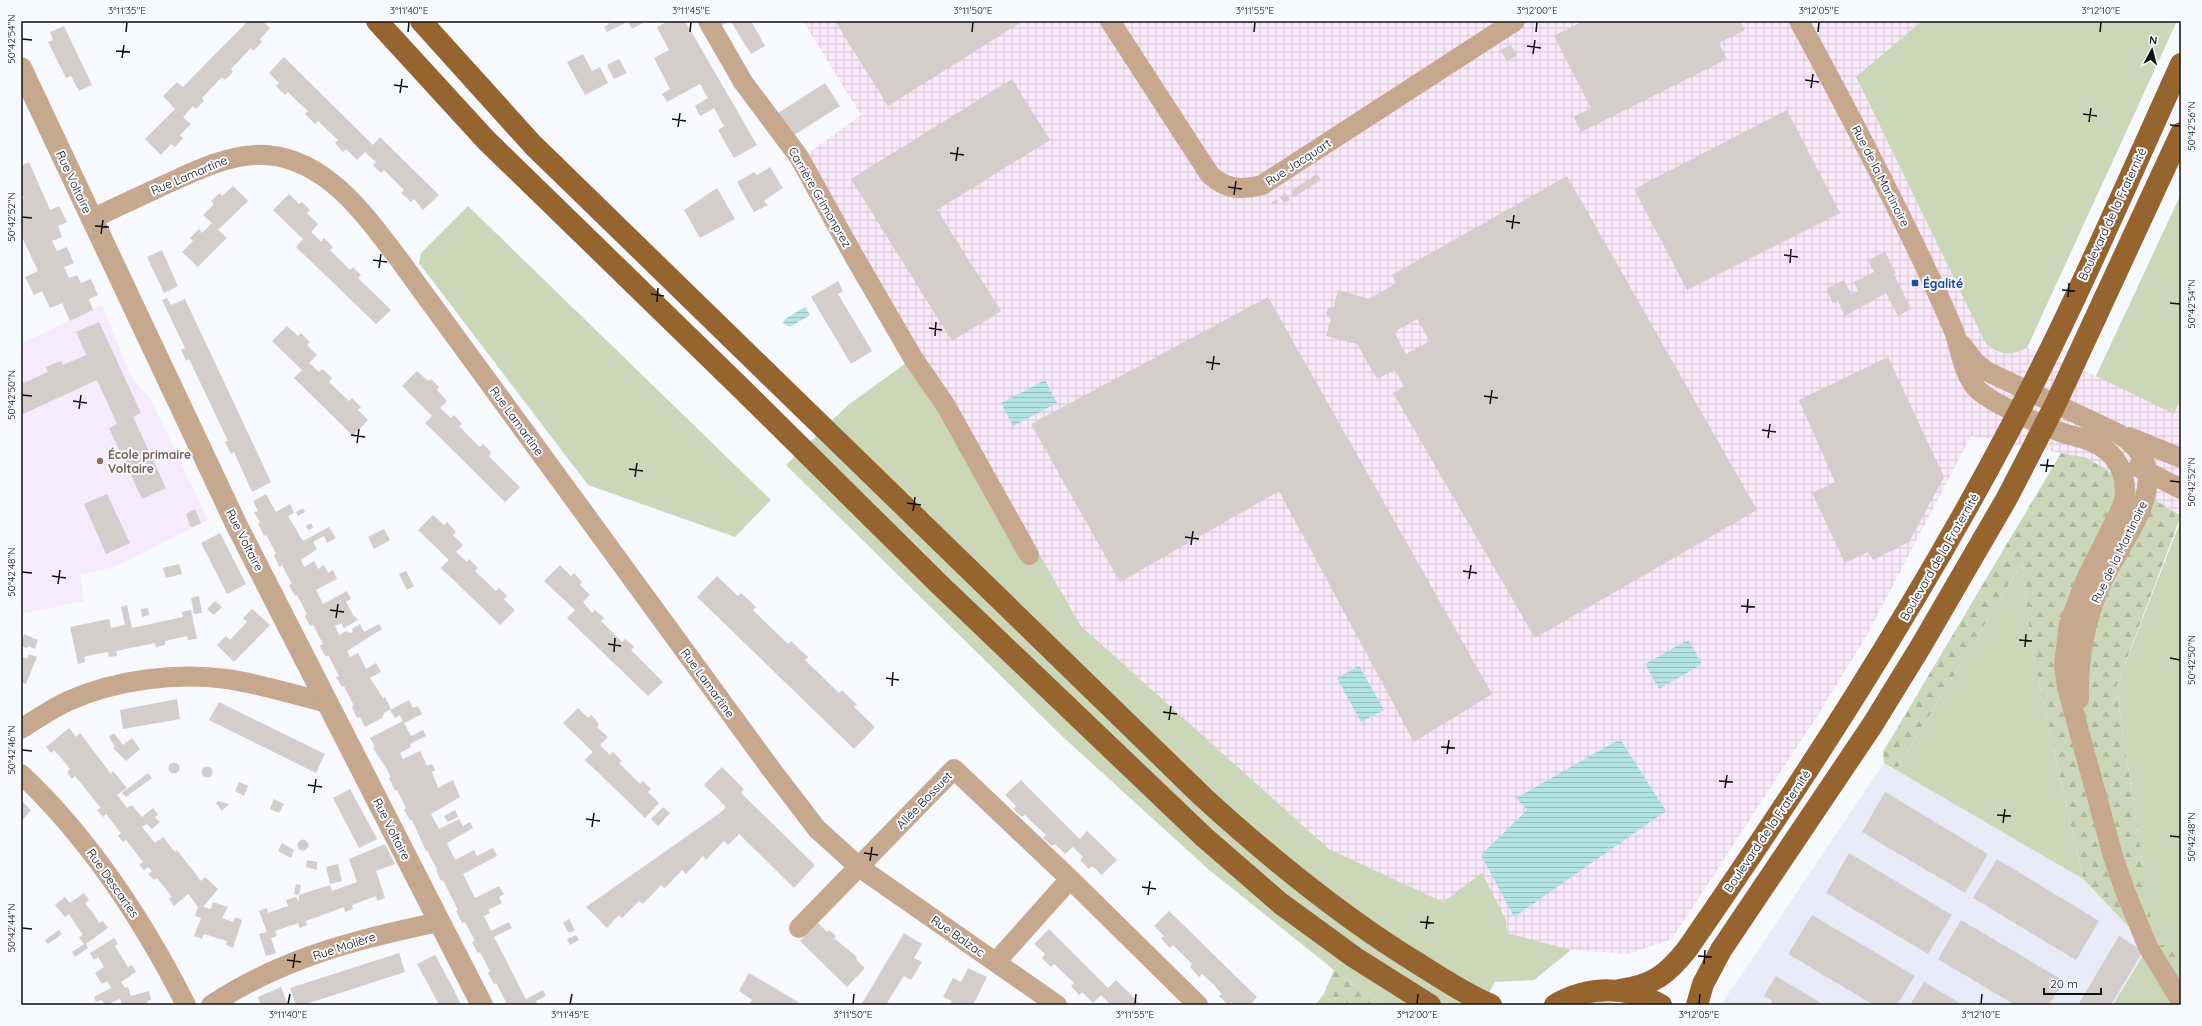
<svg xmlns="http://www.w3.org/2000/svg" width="2202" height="1026" viewBox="0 0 2202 1026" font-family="Quicksand,sans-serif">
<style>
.built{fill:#e9ecf8}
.industrial{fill:url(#industrial-grid)}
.education{fill:#f6eafe}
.green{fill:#cbd7b8}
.forest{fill:url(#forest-firs)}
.water{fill:url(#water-rules)}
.building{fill:#d3cdcb;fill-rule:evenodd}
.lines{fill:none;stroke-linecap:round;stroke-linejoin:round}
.minor{stroke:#c5a88e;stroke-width:20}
.tertiary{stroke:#c5a88e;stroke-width:22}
.primary{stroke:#95642f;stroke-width:22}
.ticks{fill:none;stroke:#0e0f10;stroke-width:1.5}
.transit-dot{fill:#1a4fb4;stroke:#f7f9fe;stroke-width:1.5}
.education-dot{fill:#8d6e63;stroke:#f7f9fe;stroke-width:1.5}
.labels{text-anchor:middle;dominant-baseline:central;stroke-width:4;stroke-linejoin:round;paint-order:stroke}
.street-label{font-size:12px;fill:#0e0f10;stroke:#f7f9fe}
.transit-label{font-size:12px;font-weight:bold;fill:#164399;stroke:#f7f9fe;text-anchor:start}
.education-label{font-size:12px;font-weight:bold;fill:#785e54;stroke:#f7f9fe;text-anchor:start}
.neatline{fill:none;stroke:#0e0f10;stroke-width:1.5}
.ticks-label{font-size:10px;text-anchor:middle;fill:#0e0f10}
</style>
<defs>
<pattern id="industrial-grid" width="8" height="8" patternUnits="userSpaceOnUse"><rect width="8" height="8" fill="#fae9fb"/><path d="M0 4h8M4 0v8" fill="none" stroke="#d5c7d6"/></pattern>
<pattern id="forest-firs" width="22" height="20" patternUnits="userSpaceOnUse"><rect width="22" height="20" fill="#cbd7b8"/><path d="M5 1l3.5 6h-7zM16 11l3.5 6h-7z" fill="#adb79d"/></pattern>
<pattern id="water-rules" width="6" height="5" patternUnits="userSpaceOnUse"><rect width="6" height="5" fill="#b2e3e3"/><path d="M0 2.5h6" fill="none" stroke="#98c2c2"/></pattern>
</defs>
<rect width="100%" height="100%" fill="#f7f9fe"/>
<path class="built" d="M1884 763 2083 879 2148 947 2113 1005H1721Z"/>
<path class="industrial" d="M803 21H1922L1856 78 1986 344 2001 354 2015 353 2027 348 2096 376 2181 201V516L2087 458 1971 436 1867 635 1819 713 1672 939 1629 954 1571 950 1507 933 1506 920 1443 902 1329 849 1081 626 955 409 799 160 861 115Z"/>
<path class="education" d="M102 305 131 376 152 402 208 520 115 567 80 574 84 601 21 614V344Z"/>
<path class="green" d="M1922 21H2177L2027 348C2008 356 2003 356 1986 344L1856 77Z
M2181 194V399L2174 414 2096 376Z
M468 206 771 500 735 537 588 485 419 263 421 253Z
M920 353 955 409 1081 626 1329 849 1443 902 1482 873 1506 920 1507 933 1571 950 1534 980 1495 982 1482 1005H1385L1334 970 1208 869 1063 737 786 465 848 405Z
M2181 520V939L2155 948 2116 687Z
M2022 563 2032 651 2083 879 1896 770Z
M2148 947 2181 1005H2113Z
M1324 994 1333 1005H1315Z
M1602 1001 1634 1005H1580Z"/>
<path class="forest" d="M2061 453 2087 458 2181 516 2116 687 2155 947 2181 939V1001L2148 947 2083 879 2032 651 2022 563 1896 770 1884 763 1883 752Z
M1334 970 1385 1005H1333L1324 994Z"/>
<path class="water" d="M805 307 810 315 790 327 783 323 785 319Z
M1045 380 1057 403 1013 426 1001 403Z
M1688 640 1702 664 1659 689 1645 664Z
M1359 666 1384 710 1361 722 1337 678Z
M1620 739 1666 811 1514 917 1481 855 1527 810 1516 798Z"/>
<path class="building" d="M248 21H262L270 28 260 39 262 42 253 51 251 48 231 69 233 72 225 80 222 77 202 98 204 101 196 109 193 106 183 117 191 124 180 135 183 138 175 147 171 144 161 155 145 139 175 109 163 96 177 82 183 87Z
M607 21H624L625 23 607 32 604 27 609 24Z
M628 21H646L632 29Z
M668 21H685L757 145 734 158 718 130 724 126 714 108 700 116 695 106 708 98 700 84 667 102 662 94 670 89 654 58 669 50 657 27Z
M719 21H730L721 26Z
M733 21H751L765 46 751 54 731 22Z
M835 21H1023L888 106Z
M1583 21H1740L1745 30 1719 43 1727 59 1581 132 1574 117 1591 108 1554 36Z
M64 26 92 85 79 91 71 76 66 78 48 42 53 40 50 32Z
M1511 45 1517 55 1507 61 1500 50Z
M583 54 592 71 600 67 608 83 585 95 567 62Z
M284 57 373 145 380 137 439 195 423 210 414 199 411 202 401 193 404 190 384 170 381 173 373 165 376 162 365 152 357 160 346 149 343 152 335 143 338 140 318 121 315 124 305 114 308 111 298 102 288 92 285 95 276 86 279 83 269 73Z
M619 59 627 73 614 79 607 65Z
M1012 79 1050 140 937 210 1001 311 952 341 851 179Z
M825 83 840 106 791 137 775 115Z
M1787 110 1840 213 1687 290 1634 189Z
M29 162 50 210 59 206 67 222 58 226 62 237 52 241 57 251 67 247 74 263 64 267 69 278 77 275 81 283 91 279 98 295 89 299 93 310 70 321 62 303 50 308 42 291 34 295 25 277 38 271 21 235V212H23L21 200 24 198 21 192V166Z
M770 167 783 188 764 201 768 205 754 212 737 182 754 172 757 175Z
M1317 174 1321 180 1294 197 1291 191Z
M1567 176 1757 510 1535 638 1393 393 1404 386 1395 370 1377 379 1357 344 1326 336 1331 319 1326 313 1329 308 1334 307 1338 290 1369 299 1396 283 1392 275ZM1417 319 1430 341 1406 354 1394 332Z
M233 186 248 201 218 230 227 238 198 267 182 252 193 241 190 238 199 229 202 233 212 223 203 215 214 204 211 201 220 193 222 196Z
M717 188 735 219 700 238 684 210Z
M1286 193 1290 200 1284 203 1280 197Z
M289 194 299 204 302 202 310 210 307 213 318 224 311 232 321 242 324 238 333 247 330 250 350 270 353 267 361 275 358 278 391 310 376 324 296 247 303 239 273 210Z
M1277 199 1278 202 1273 205 1272 202Z
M162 250 178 286 164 293 147 257Z
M1885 252 1896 273 1894 274 1911 309 1898 316 1886 293 1845 316 1838 301 1833 303 1826 289 1844 280 1851 294 1858 291 1854 282 1874 272 1868 260Z
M838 281 843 291 838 294 872 351 851 364 811 297Z
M1268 297 1492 694 1414 742 1279 491 1120 582 1031 424Z
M167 298 171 305 185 299 271 482 252 492 234 452 231 454 225 442 228 441 189 359 186 361 181 350 185 348 162 300Z
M99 322 141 413 133 417 166 488 142 499 109 428 117 424 97 380 21 415V384L48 372 46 367 61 361 63 365 86 355 76 332Z
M287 326 298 336 301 333 310 342 307 345 317 355 309 363 319 372 322 369 332 378 329 382 349 401 352 398 361 407 358 410 368 420 353 436 294 378 302 370 272 341Z
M1888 357 1944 477 1909 542 1873 560 1868 552 1845 563 1812 493 1835 482 1799 400Z
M417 371 428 381 431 379 439 387 437 390 447 401 440 408 451 418 454 415 462 424 459 426 480 447 483 444 491 452 489 456 520 487 505 502 425 423 432 416 402 386Z
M107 494 130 543 106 554 84 504Z
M266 494 276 512 290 504 294 513 288 516 303 541 329 527 336 538 327 543 324 536 313 542 317 549 301 560 304 567 314 561 318 569 324 565 328 573 333 570 337 579 316 590 323 604 347 591 351 599 346 602 354 617 355 616 358 620 344 628 341 623 335 626 339 635 346 631 350 633 353 632 352 629 360 624 364 632 379 624 382 629 347 651 350 657 358 653 366 669 376 663 381 672 370 678 383 698 385 697 391 709 384 713 382 718 365 727 360 717 357 718 352 707 354 706 344 686 342 687 336 677 339 676 328 655 326 657 323 652 320 646 323 644 313 625 310 626 305 616 307 614 297 595 295 596 289 585 292 584 282 565 279 567 274 555 276 553 266 535 264 536 258 524 260 522 254 512 258 511 253 501Z
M303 508 305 512 298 516 296 512Z
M195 509 201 523 193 527 190 526 186 514Z
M433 515 444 525 447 522 456 532 453 535 463 545 456 552 467 562 469 559 478 568 475 571 496 591 499 588 507 596 504 599 515 610 500 625 441 568 449 560 418 530Z
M311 523 313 528 308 530 306 526Z
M384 529 390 540 374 549 368 537Z
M220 533 246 584 227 594 201 543Z
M179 564 182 574 166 578 163 568Z
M560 565 571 576 574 573 582 582 580 585 590 595 583 602 592 613 595 610 604 618 601 621 622 642 625 639 634 647 631 650 663 682 648 696 567 618 575 610 544 581Z
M406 571 414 586 407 590 399 574Z
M717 576 738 596 741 593 756 607 753 610 788 644 791 641 808 657 805 660 839 693 842 690 857 705 854 707 875 727 854 749 697 597Z
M199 596 202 613 194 614 191 598Z
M215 601 222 607 214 615 207 609Z
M127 605 132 628 183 617 182 612 191 610 197 639 188 640 187 636 165 641V645L156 647 155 643 116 651 117 656 109 657 108 652 96 654 84 657 85 662 78 664 70 627 109 619 111 628 125 625 121 607Z
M148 608 149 615 142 617 141 609Z
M252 609 270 625 234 662 217 645 226 636 230 640 247 622 243 618Z
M24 634 38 640 35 649 28 646 27 648 21 646Z
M29 654 37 657 26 684 21 682V656L27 659Z
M177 699 180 719 123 729 120 710Z
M409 700 413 708 418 706 422 714 404 723 411 736 423 730 426 736 410 744 411 747 400 753 403 759 420 751 427 766 432 764 435 770 432 772 438 788 453 780 460 797 431 814 439 829 459 819 463 826 470 822 473 828 447 843 455 860 474 850 477 856 493 848 497 856 463 874 475 898 499 886 504 894 499 897 502 903 488 910 490 913 484 916 491 931 509 922 512 928 494 937 526 999 543 990 546 996 536 1001 537 1004 535 1005H504L506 1002 496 983 494 984 488 973 490 971 480 952 478 953 472 942 475 941 465 922 462 923 456 911 458 910 443 880 441 881 436 870 437 869 427 850 426 851 412 820H410L404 810 406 808 397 790 395 791 389 778 391 777 386 768 373 748 375 747 370 738 403 721 400 715 395 718 390 710Z
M219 702 325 754 316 773 209 720Z
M578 708 588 718 591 715 595 719 599 724 597 727 608 737 600 745 610 755 613 752 622 761 619 763 640 784 643 781 651 789 648 792 659 803 645 818 585 760 593 752 563 723Z
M69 728 76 737 80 733 111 774 113 771 127 788 117 795 127 808 132 805 142 817 153 808 158 815 155 817 160 822 152 829 147 824 142 827 155 843 163 837 175 852 177 850 201 881 205 877 218 889 203 907 211 909 213 902 228 907 222 918 233 922 235 917 242 920 233 948 226 945 227 941 204 934 202 939 194 936 201 918 195 916 198 907 193 900 188 894 174 906 169 899 172 897 157 878 154 880 148 874 152 871 148 867 144 870 139 865 143 862 126 840 123 842 118 836 121 833 106 814 103 817 97 810 101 808 75 776 72 779 67 772 70 769 62 759 54 750 51 753 46 747Z
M114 733 123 745 132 738 140 749 126 761 113 748 115 747 109 737Z
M168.5 768a5.5 5.5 0 1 1 11 0a5.5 5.5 0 1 1-11 0Z
M201.5 772a5.5 5.5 0 1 1 11 0a5.5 5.5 0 1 1-11 0Z
M722 767 744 789 741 793 815 865 794 888 739 834 728 845 724 841 706 860 703 856 686 874 682 870 665 888 661 885 643 904 639 901 622 918 619 915 607 928 586 907 720 813 726 807 704 785Z
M148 773 152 778 126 797 122 793Z
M1021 780 1080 839 1087 831 1117 860 1102 875 1092 866 1089 869 1080 860 1083 857 1073 847 1065 854 1055 844 1052 846 1043 838 1046 835 1035 825 1025 815 1022 817 1013 809 1016 806 1005 795Z
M239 782 248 786 244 796 235 791Z
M350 789 377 839 359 848 333 798Z
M1885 792 1988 854 1965 893 1862 832Z
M274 799 284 804 279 813 270 809Z
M21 800 31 810 21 822Z
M218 801 229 804 222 811 216 803Z
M663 807 670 813 658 826 651 819Z
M455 810 458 817 448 822 444 816Z
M297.5 845a5.5 5.5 0 1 1 11 0a5.5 5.5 0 1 1-11 0Z
M282 843 294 850 291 858 278 851Z
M385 844 395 864 376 871 385 898 377 901 376 896 352 905 353 909 345 912 344 907 306 921 307 925 300 928 298 923 275 931 277 936 271 938 276 953 266 956 259 934 267 932 259 911 267 908 268 913 288 906 286 900 296 897 299 902V895L294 894 296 884 301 885 299 895 330 885 332 891 357 882 349 859Z
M1849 853 1952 915 1928 954 1826 893Z
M1997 859 2099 921 2076 960 1973 898Z
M307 860 317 862V870L306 867Z
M338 864 342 881 330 884 326 867Z
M84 893 89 900 85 903 93 913 99 923 103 921 108 928 86 944 88 948 75 957 72 952 84 944 79 937 83 935 69 914 65 917 55 905 65 897 70 903Z
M1169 911 1257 997 1250 1005H1234L1231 1002 1228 1005 1219 996 1222 994 1212 983 1202 974 1199 977 1190 967 1192 964 1173 945 1170 948 1161 938 1164 936 1154 926Z
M1812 915 1915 976 1897 1005H1874L1788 954Z
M569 919 575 930 569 933 563 923Z
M1961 920 2064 981 2049 1005H2015L1938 959Z
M818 923 827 932 829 930 836 936 834 938 857 957 856 959 865 968 847 987 800 941Z
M1049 929 1108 988 1116 980 1141 1005H1111L1101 995 1093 1003 1082 992 1079 995 1071 986 1074 983 1054 964 1051 967 1042 958 1045 954 1034 944Z
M59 930 62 934 48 944 45 940Z
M904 933 922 944 914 958 922 962 911 980 904 976 887 1003 891 1005H861Z
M576 935 579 940 570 945 567 939Z
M2119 936 2143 951 2111 1005H2078Z
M114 938 118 944 115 946 128 967 132 965 136 972 121 982 125 988 128 987 131 996 149 991 151 1000 147 1001 148 1005H122L120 999 106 1005 101 1000 96 1002 94 997 111 988 107 981 102 984 95 973 104 967 98 957 94 960 90 953Z
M399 953 405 972 303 1005H296L290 988Z
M435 955 454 990 461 1005H439L427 982 417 964Z
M968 968 987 977 973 1005H950L952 1001 943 997 953 978 961 982Z
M749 973 773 987 803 1005H749L752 1000 739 991Z
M1776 976 1824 1005H1770L1772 1001 1764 996Z
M1924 982 1963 1005H1910Z
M281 987 288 1005H261L258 997Z"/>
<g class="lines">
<path class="minor" d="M708 21 743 82 799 157 855 258 913 358 946 406 1029 555
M1110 21 1210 175C1227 190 1241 190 1262 185L1515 21
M1799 21C1847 109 1893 197 1935 288 1942 304 1950 320 1956 337 1961 354 1964 374 1976 388 1988 402 2044 426 2063 433 2072 436 2081 437 2090 441 2117 451 2130 477 2123 505L2086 579 2069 624 2064 664 2067 687 2113 856 2125 891 2148 947 2181 1001
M92 219C118 206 145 194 171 182 231 154 275 138 332 183 358 204 378 232 398 258L771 769 817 829 859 867 1057 1005
M1962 345 1975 362 1986 371 2119 434C2186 476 2117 542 2098 591 2084 626 2078 661 2079 699
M2129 437 2181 458
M2138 467 2181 489
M21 729C36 719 52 709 68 701 115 680 176 672 227 679 261 684 295 695 328 703
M21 774C91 840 143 920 186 1005
M799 928 954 769 1070 879 1198 1005
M996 962 1070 879
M211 1005C282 958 357 939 439 922"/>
<path class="tertiary" d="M21 68 237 526 482 1005"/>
<path class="primary" d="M377 21 486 140 743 390 940 585 1204 837 1280 903 1354 957 1430 1005
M421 21 533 145 1203 797C1272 860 1343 918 1422 966 1444 980 1467 995 1491 1005
M1620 990C1653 985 1667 975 1688 948 1802 783 1911 615 2005 438 2070 317 2124 189 2181 64
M1555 1005C1590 985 1627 986 1661 1005
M1697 1005 1703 984 1721 950 1873 724 1921 646 2007 498 2056 403 2181 133"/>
</g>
<path class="ticks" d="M126 32 127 22M408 32 409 22M690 32 691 22M972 32 973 22M1254 32 1255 22M1536 32 1537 22M1818 32 1819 22M2100 32 2101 22M22 39 32 40M1527 46 1541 48M116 51 130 52M1533 54 1535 40M122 58 124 45M1805 80 1819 82M394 85 408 87M1811 88 1813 74M400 93 402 79M2083 114 2097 116M672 119 686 121M2089 122 2091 108M2170 125 2180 126M678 127 680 113M950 153 964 155M956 161 958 147M1228 187 1242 189M1234 195 1236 181M22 217 32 218M1506 221 1520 223M95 226 109 227M1512 229 1514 215M101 234 103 220M1784 255 1798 257M373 260 387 262M1790 263 1791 249M379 268 381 254M2062 290 2075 291M651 294 664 296M2068 297 2069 283M657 302 658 288M2170 303 2180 304M929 328 942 330M935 336 936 322M1206 362 1220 364M1212 370 1214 356M22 395 32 396M1484 396 1498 398M73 401 87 403M1490 404 1492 390M79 409 81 395M1762 430 1776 432M351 435 365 437M1768 438 1770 424M357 443 359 429M2040 465 2054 466M629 469 643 471M2046 472 2048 459M635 477 637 463M2170 481 2180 482M907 503 921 505M913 511 915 497M1185 537 1199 539M1191 545 1193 531M1463 571 1477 573M22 572 32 573M52 576 66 578M1469 579 1471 565M58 584 60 570M1741 606 1755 607M330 610 344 612M1747 613 1748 599M336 618 338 604M2019 640 2032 641M608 644 621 646M2025 647 2026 634M614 652 615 638M2170 658 2180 660M886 678 899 680M892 686 893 672M1163 712 1177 714M1169 720 1171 706M1441 747 1455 748M22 750 32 751M1447 754 1449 740M1719 781 1733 782M308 785 322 787M1725 788 1727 775M314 793 316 779M1997 815 2011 816M586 819 600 821M2003 823 2005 809M592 827 594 813M2170 836 2180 837M864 853 878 855M870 861 872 847M1142 887 1156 889M1148 895 1150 881M1420 922 1434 923M22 928 32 929M1426 929 1428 916M1698 956 1712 957M287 960 301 962M1704 964 1705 950M293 968 295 954M288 1004 290 994M570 1004 572 994M853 1004 854 994M1135 1004 1136 994M1417 1004 1418 994M1699 1004 1700 994M1981 1004 1982 994"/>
<rect class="transit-dot" x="1911" y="279" width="8" height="8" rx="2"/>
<circle class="education-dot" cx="100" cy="461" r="4"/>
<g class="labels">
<g class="street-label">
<text transform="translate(1298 162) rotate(-33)">Rue Jacquart</text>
<text transform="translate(189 175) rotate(-23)">Rue Lamartine</text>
<text transform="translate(1881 176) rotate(63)">Rue de la Martinoire</text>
<text transform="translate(74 182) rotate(65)">Rue Voltaire</text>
<text transform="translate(820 197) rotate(60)">Carrière Grimonprez</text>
<text transform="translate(2112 214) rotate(-65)">Boulevard de la Fraternité</text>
<text transform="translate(517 421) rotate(54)">Rue Lamartine</text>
<text transform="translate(245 540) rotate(63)">Rue Voltaire</text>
<text transform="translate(2119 552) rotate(-64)">Rue de la Martinoire</text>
<text transform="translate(1939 557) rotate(-60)">Boulevard de la Fraternité</text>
<text transform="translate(708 683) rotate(54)">Rue Lamartine</text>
<text transform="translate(924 800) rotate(-46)">Allée Bossuet</text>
<text transform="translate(392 829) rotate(63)">Rue Voltaire</text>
<text transform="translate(1767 831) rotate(-56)">Boulevard de la Fraternité</text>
<text transform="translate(113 883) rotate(55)">Rue Descartes</text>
<text transform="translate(958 936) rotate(35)">Rue Balzac</text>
<text transform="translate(344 946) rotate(-18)">Rue Molière</text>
</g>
<g class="transit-label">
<text x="1923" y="283">Égalité</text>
</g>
<g class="education-label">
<text x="108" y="454">École primaire<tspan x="108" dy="14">Voltaire</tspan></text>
</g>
</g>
<rect width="2202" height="1026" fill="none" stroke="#f7f9fe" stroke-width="44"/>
<g transform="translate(2152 50) rotate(7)" stroke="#f7f9fe" stroke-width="3" paint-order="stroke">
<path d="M0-3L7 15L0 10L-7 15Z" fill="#0e0f10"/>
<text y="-6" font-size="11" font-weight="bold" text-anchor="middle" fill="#0e0f10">N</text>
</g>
<path d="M2044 988v6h57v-6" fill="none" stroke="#0e0f10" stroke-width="2"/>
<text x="2050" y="988" font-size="12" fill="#0e0f10" stroke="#f7f9fe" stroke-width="3" paint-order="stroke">20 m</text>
<rect x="22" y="22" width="2158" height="982" class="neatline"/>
<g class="ticks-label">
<text x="127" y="14">3°11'35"E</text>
<text x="409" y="14">3°11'40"E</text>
<text x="691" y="14">3°11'45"E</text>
<text x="973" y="14">3°11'50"E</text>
<text x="1255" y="14">3°11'55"E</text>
<text x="1537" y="14">3°12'00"E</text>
<text x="1819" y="14">3°12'05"E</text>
<text x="2101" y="14">3°12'10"E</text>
<text transform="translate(11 39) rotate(-90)" y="4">50°42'54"N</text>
<text transform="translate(2191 126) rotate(-90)" y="4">50°42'56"N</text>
<text transform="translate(11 217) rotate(-90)" y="4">50°42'52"N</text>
<text transform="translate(2191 304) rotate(-90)" y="4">50°42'54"N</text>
<text transform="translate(11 395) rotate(-90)" y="4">50°42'50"N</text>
<text transform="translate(2191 482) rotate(-90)" y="4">50°42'52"N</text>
<text transform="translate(11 572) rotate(-90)" y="4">50°42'48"N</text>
<text transform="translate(2191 660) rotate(-90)" y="4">50°42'50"N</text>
<text transform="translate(11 750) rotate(-90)" y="4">50°42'46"N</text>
<text transform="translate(2191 837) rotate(-90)" y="4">50°42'48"N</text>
<text transform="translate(11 928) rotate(-90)" y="4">50°42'44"N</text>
<text x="288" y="1018">3°11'40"E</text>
<text x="570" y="1018">3°11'45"E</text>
<text x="853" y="1018">3°11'50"E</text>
<text x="1135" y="1018">3°11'55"E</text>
<text x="1417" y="1018">3°12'00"E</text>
<text x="1699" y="1018">3°12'05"E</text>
<text x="1981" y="1018">3°12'10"E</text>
</g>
</svg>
